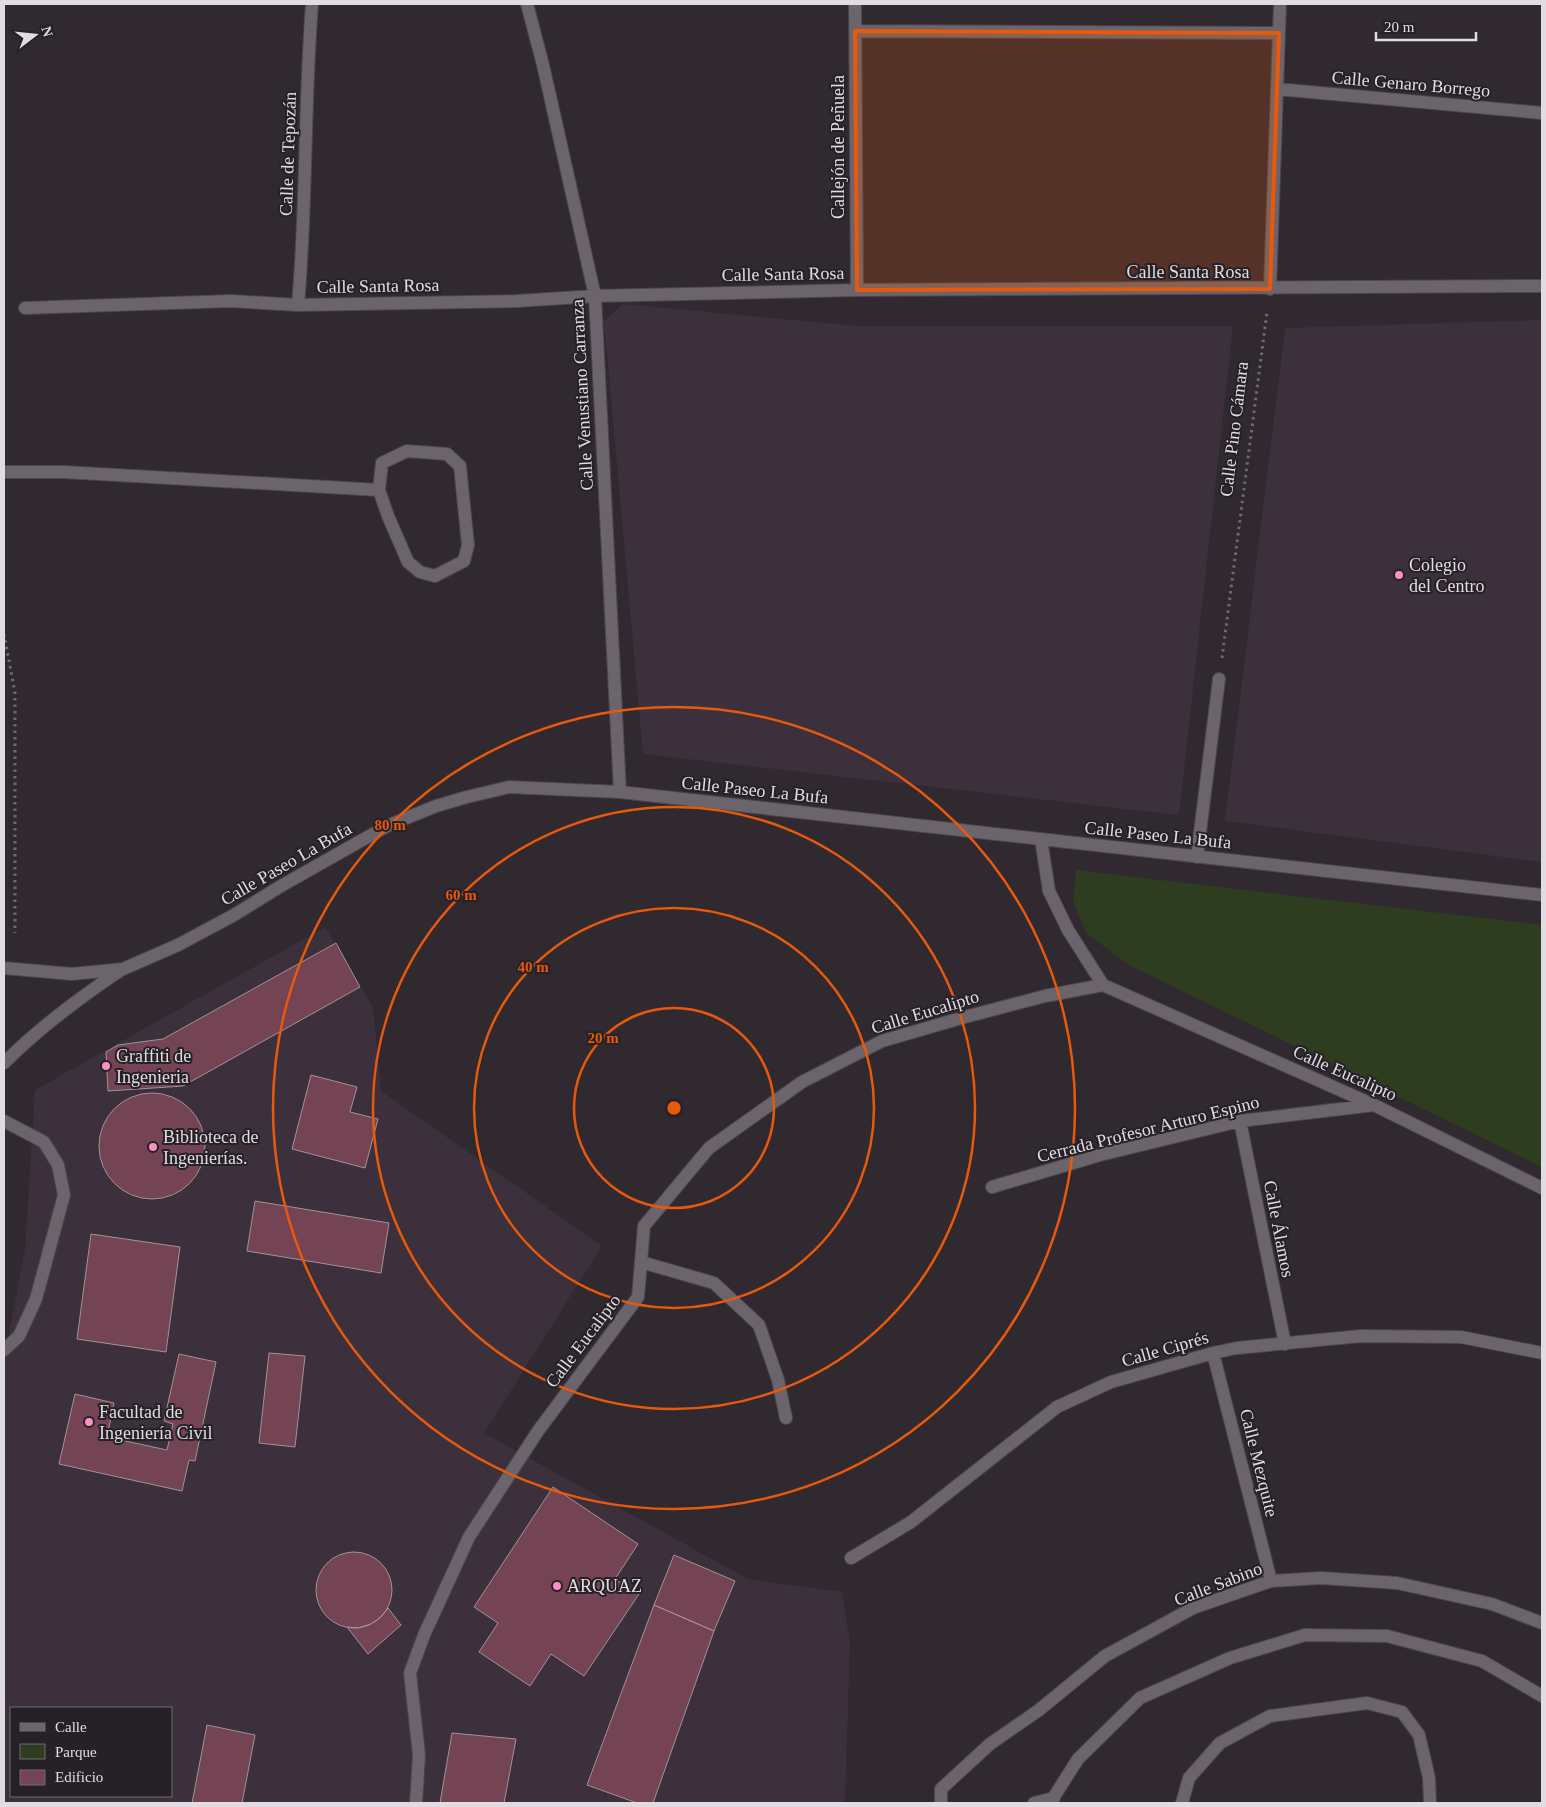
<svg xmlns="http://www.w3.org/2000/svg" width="1546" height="1807" viewBox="0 0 1546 1807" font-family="Georgia,serif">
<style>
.built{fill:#3b303c;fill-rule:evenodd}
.green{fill:#2e3c20}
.building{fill:#744454;stroke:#a09396}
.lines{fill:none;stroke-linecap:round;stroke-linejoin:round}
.service-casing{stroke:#4c474c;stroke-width:14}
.minor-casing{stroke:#4c474c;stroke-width:14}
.tertiary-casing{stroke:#4c474c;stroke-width:14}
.path{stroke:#706970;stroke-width:3;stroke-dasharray:2.5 4;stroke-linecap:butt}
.service{stroke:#6c646c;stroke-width:12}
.minor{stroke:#6c646c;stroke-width:12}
.tertiary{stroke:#6c646c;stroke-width:12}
.marked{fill:#e8590c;fill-opacity:0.2;stroke:#e8590c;stroke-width:4;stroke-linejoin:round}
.ring{fill:none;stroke:#e8590c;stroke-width:2.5}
.poi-dot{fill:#fd8ec1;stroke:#262027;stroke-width:2}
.labels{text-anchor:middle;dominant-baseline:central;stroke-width:4;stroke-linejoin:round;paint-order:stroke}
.street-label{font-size:18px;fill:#e1dce1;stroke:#262027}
.poi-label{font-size:18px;fill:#e1dce1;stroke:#262027;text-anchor:start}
.centre{fill:#e8590c;stroke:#262027;stroke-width:2.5}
.ring-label{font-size:15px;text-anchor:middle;font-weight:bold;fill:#e8590c;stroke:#262027;stroke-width:4;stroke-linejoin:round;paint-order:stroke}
</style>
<rect width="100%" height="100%" fill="#302930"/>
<path class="built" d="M623 304 857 326H1233L1179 815 643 754 604 321Z
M1542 320V862L1225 821 1285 328Z
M325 927 373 1007 381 1091 602 1246 484 1433 748 1579 842 1592 850 1643 845 1803H4V1359L25 1249 35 1090ZM11 1708H171V1796H11Z"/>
<path class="green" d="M1076 870 1542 925V1167L1129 965 1087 934 1073 902Z"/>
<path class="building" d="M336 943 360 987 183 1086 108 1091 106 1052 118 1045 163 1039Z
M311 1075 357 1087 350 1112 378 1119 365 1168 292 1149Z
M99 1146a53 53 0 1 1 106 0a53 53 0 1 1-106 0Z
M255 1201 389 1223 381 1273 247 1251Z
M91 1234 180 1247 166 1352 77 1339Z
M269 1353 305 1356 295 1447 259 1443Z
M179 1354 216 1362 195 1461 189 1460 182 1491 59 1464 75 1394 114 1403 107 1437 167 1450 173 1424 164 1421Z
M553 1487 638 1544 615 1579 639 1594 584 1676 551 1654 530 1686 479 1652 498 1623 474 1607Z
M316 1590a38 38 0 1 1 76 0a38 38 0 1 1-76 0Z
M674 1555 735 1581 714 1631 654 1605Z
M654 1605 714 1631 653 1803H637L587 1785Z
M388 1608 401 1625 368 1654 347 1627 358 1628 371 1624 381 1617Z
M207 1725 255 1735 242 1803H192Z
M452 1733 516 1739 504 1803H440Z"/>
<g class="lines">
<defs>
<path id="service" d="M4 1121 44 1142 58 1165 64 1195 36 1299 19 1336 4 1350
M416 1803 419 1755 410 1673 424 1635 469 1537 538 1431 638 1297 641 1262
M1034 1803 1054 1798"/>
<path id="minor" d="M527 4 543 65 595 296 620 792
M855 4 857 290
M855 31 1279 33
M1277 89 1542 113
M1270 289 1280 4
M298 305C307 204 304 104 312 4
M25 308 231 301 298 305 517 301 595 296 857 290 1542 286
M407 451 447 454 460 466 468 545 464 561 435 576 420 572 408 562 388 516 379 490 382 463Z
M4 472H64L379 490
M1041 839 1049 891 1068 930 1103 985
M1197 857 1219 679
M1240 1121 1285 1344
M992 1187 1100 1155 1240 1121 1374 1105
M1213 1353 1271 1581
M786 1418 778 1380 759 1325 714 1283 641 1262 644 1226 709 1148 802 1082 882 1041 965 1017 1045 996 1103 985 1374 1105 1542 1188
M851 1558 911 1522 1057 1407 1111 1382 1213 1353 1237 1348 1361 1336 1461 1337 1542 1353
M941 1803V1789L990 1744 1039 1710 1105 1656 1193 1608 1271 1581 1321 1578 1397 1583 1492 1604 1542 1623
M1182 1803 1189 1778 1220 1743 1270 1716 1367 1703 1402 1712 1419 1735 1429 1778 1430 1803"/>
<path id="tertiary" d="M4 968 72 974 123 969 178 945 234 915 281 886 387 826 436 806 467 797 509 787 620 792 1542 895
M4 1063C40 1027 79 998 121 970
M1050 1803 1078 1759 1140 1698 1230 1658 1305 1635 1387 1636 1482 1661 1542 1696"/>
</defs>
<use href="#service" class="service-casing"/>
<use href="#minor" class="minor-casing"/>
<use href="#tertiary" class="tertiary-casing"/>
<path class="path" d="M4 634 15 693V933
M1222 658 1267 312"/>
<use href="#service" class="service"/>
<use href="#minor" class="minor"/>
<use href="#tertiary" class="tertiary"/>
</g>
<path class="marked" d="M855 31 1279 33 1270 289 857 290Z"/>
<g class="ring">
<circle cx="674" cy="1108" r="100"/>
<circle cx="674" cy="1108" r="200"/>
<circle cx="674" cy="1108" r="301"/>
<circle cx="674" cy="1108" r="401"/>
</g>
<g class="poi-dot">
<circle cx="1399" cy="575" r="5"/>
<circle cx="106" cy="1066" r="5"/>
<circle cx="153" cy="1147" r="5"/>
<circle cx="89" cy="1422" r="5"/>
<circle cx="557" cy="1586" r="5"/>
</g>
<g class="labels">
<g class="street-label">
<text transform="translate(1411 84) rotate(5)">Calle Genaro Borrego</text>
<text transform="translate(838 147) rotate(-90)">Callejón de Peñuela</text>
<text transform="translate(288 154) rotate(-88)">Calle de Tepozán</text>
<text x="1188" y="272">Calle Santa Rosa</text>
<text transform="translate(783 274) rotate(-1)">Calle Santa Rosa</text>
<text transform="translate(378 286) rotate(-1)">Calle Santa Rosa</text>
<text transform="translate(582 395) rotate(-93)">Calle Venustiano Carranza</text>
<text transform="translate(1234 429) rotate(-83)">Calle Pino Cámara</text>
<text transform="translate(755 790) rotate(6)">Calle Paseo La Bufa</text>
<text transform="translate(1158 835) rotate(6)">Calle Paseo La Bufa</text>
<text transform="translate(286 864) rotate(-30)">Calle Paseo La Bufa</text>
<text transform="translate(925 1012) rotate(-17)">Calle Eucalipto</text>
<text transform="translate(1345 1073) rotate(24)">Calle Eucalipto</text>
<text transform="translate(1148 1129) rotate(-14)">Cerrada Profesor Arturo Espino</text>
<text transform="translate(1279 1229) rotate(79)">Calle Álamos</text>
<text transform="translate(583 1341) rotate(-53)">Calle Eucalipto</text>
<text transform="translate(1165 1349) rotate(-16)">Calle Ciprés</text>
<text transform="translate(1259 1463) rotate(76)">Calle Mezquite</text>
<text transform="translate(1218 1584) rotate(-21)">Calle Sabino</text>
</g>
<g class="poi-label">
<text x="1409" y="565">Colegio<tspan x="1409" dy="21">del Centro</tspan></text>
<text x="116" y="1056">Graffiti de<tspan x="116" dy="21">Ingenieria</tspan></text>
<text x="163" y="1137">Biblioteca de<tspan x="163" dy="21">Ingenierías.</tspan></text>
<text x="99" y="1412">Facultad de<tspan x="99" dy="21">Ingeniería Civil</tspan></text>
<text x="567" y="1586">ARQUAZ</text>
</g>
</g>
<circle cx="674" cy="1108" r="8" class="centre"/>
<g class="ring-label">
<text x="390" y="830">80 m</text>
<text x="461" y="900">60 m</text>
<text x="533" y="972">40 m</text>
<text x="603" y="1043">20 m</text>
</g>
<rect width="1546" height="1807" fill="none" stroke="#e1dce1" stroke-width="10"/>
<rect x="10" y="1707" width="162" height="90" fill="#262027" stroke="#716b71"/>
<rect x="20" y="1723" width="25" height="8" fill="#6c646c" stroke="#716b71"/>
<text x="55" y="1732" font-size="15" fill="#e1dce1">Calle</text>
<rect x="20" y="1744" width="25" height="15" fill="#2e3c20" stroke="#716b71"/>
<text x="55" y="1757" font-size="15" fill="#e1dce1">Parque</text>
<rect x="20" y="1770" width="25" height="15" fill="#744454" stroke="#716b71"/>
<text x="55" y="1782" font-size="15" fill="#e1dce1">Edificio</text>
<g transform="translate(35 35) rotate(74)" stroke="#262027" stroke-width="4" paint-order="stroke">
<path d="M0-4L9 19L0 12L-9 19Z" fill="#e1dce1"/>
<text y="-8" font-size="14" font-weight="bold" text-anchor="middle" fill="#e1dce1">N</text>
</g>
<path d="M1376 32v8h100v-8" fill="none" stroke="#e1dce1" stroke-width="2.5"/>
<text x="1384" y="32" font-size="15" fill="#e1dce1" stroke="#262027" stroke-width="4" paint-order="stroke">20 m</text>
</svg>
